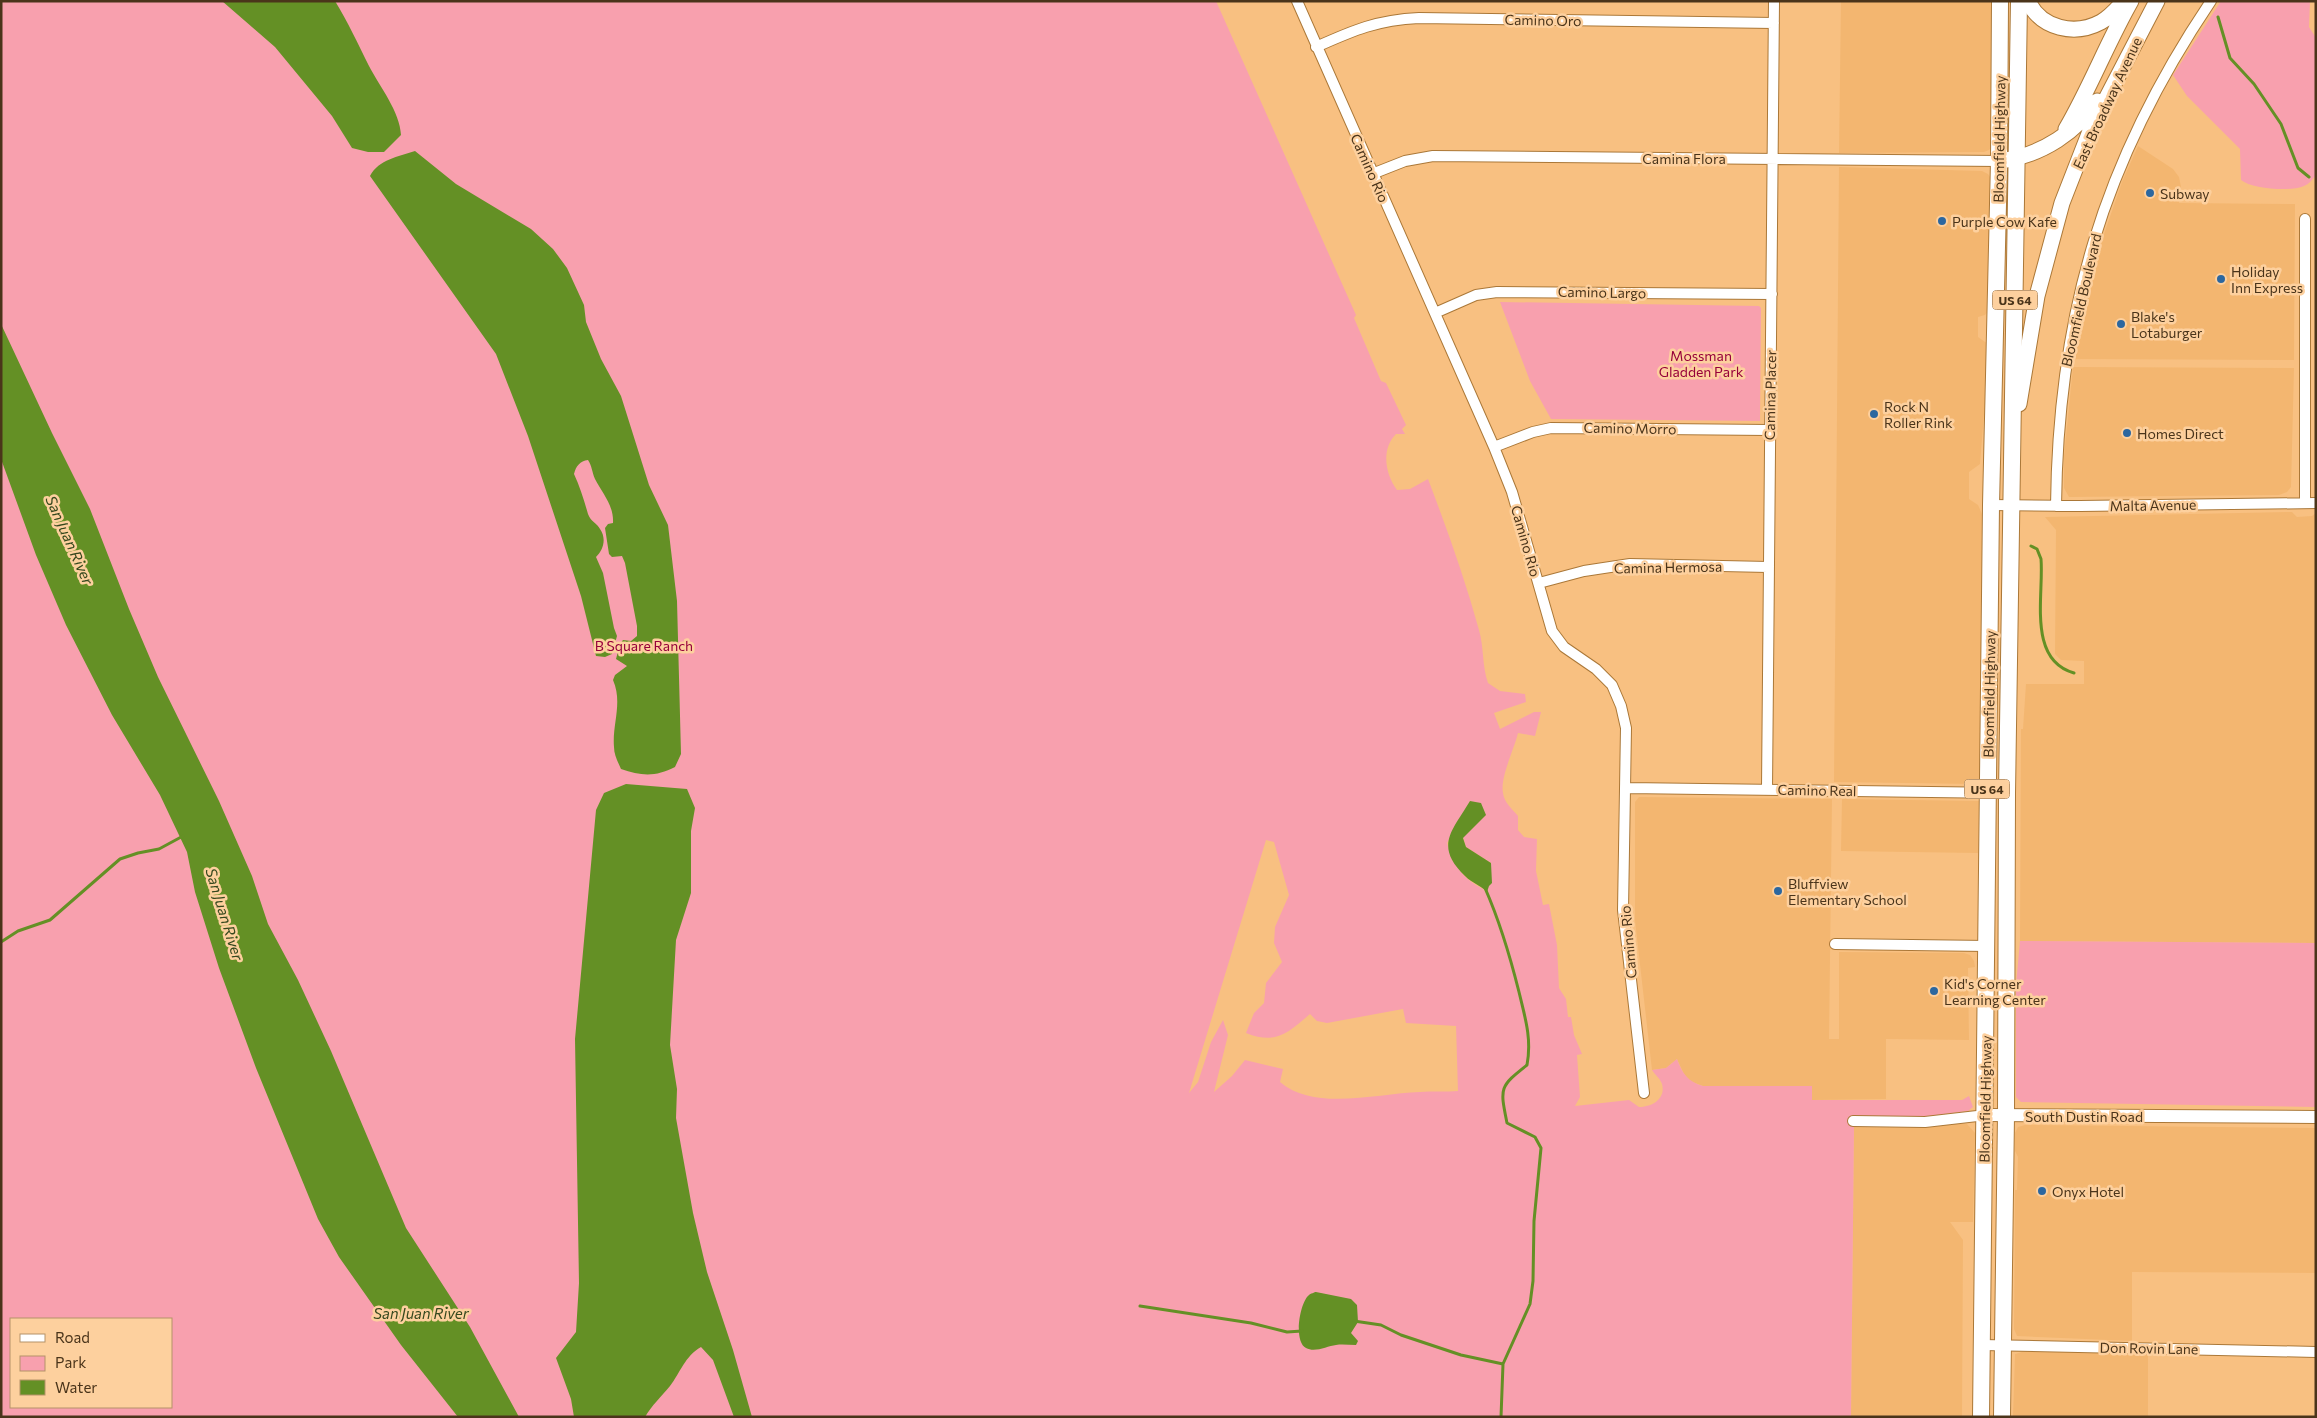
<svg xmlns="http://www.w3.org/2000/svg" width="2317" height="1418" viewBox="0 0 2317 1418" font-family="Commissioner,sans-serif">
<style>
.built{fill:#f3b670}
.green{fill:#f8a0ae;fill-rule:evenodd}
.water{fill:#649025}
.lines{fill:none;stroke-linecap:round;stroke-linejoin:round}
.stream{stroke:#649025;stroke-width:3}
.minor-casing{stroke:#ab7838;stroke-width:12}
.tertiary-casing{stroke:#ab7838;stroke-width:14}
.primary-casing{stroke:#ab7838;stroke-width:17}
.trunk-casing{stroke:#ab7838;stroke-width:18}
.minor{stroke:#fff;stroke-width:10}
.tertiary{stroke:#fff;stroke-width:12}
.primary{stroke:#fff;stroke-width:15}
.trunk{stroke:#fff;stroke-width:16}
.poi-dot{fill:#2c679f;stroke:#fdd09e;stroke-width:2}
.labels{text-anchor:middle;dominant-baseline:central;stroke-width:5;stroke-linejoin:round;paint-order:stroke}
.shield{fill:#fdd09e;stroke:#806342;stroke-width:1}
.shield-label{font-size:12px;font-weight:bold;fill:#4a341a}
.street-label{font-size:14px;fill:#4a341a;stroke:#fdd09e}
.poi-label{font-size:14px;fill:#4a341a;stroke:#fdd09e;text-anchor:start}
.park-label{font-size:14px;fill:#96003b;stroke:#fdd09e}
.water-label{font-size:15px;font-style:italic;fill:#35481e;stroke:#fdd09e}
</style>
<rect width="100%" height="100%" fill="#f8c081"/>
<path class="built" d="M1841 1H1996L1993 146 1989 150 1984 152 1839 153Z
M2138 146 2173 169 2179 177 2181 187 2179 203 2295 204 2294 360 2074 359 2083 307 2105 231 2122 182Z
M1839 167 1982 171 1988 174 1993 181 1989 310 1985 315 1978 317V337L1988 344 1986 389 1980 464 1969 472V499L1978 505 1982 514 1980 782 1975 784 1834 782Z
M2073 367 2294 368 2291 487 2287 492 2279 495 2069 497 2064 488V456Z
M2292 512 2297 517 2312 516 2316 513V943L2020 941 2021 729H2023L2026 684H2084V661L2061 660 2055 654 2056 530 2045 517Z
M1639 797 1832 799 1829 1039H1839V952L1964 953 1970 955 1974 961 1975 967 1968 968 1969 1040 1886 1039V1099L1812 1100 1811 1086H1703L1690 1081 1684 1074 1677 1059 1666 1068 1652 1070 1635 920V802Z
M1842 799 1979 801 1978 853 1841 851Z
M1955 1124H1967L1975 1133 1973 1222H1950L1963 1240 1962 1417H1851L1854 1127 1926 1128Z
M2025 1125 2316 1128V1273L2132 1272V1341L2017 1336 2014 1329 2015 1190H2017L2018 1157 2015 1151V1133L2018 1127Z
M2022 1352 2148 1353V1417H2013L2015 1354Z"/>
<path class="green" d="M1 1H1216L1356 315 1354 318 1381 381 1386 383 1406 425 1402 429 1405 434H1396C1381 449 1385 474 1397 490L1410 489 1428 479C1447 529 1465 579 1479 630 1484 647 1482 666 1488 683L1500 691 1525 694 1526 702 1494 713 1500 729 1534 712H1541L1535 736 1518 733C1514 750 1500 777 1503 793 1504 802 1512 809 1518 816V830L1524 837 1537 839 1536 871 1543 905 1549 904 1557 945 1559 988 1566 999 1568 1017H1571L1574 1035 1582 1054 1577 1055 1580 1097 1575 1106 1629 1100 1639 1107C1652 1107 1666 1099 1662 1084 1660 1078 1655 1075 1652 1070L1666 1068 1677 1059C1682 1073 1688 1082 1703 1086H1812V1100H1962L1969 1096 1973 1107 1968 1111 1929 1116 1853 1117 1854 1127 1851 1417H1ZM1470 801 1475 826 1463 837 1466 847 1491 863 1486 892C1482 887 1478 887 1473 883 1458 873 1453 859 1447 843ZM1266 840 1274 842 1289 895 1275 927 1274 943 1282 962 1266 983 1264 1003 1254 1013 1246 1033C1276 1045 1288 1033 1310 1014L1317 1021 1327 1023 1403 1009 1406 1023 1456 1026 1458 1091C1446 1092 1432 1091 1420 1092 1378 1093 1315 1112 1280 1082L1283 1069 1245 1060 1232 1076 1214 1092 1228 1035 1223 1020 1211 1042 1198 1082 1189 1093ZM11 1319H171V1407H11Z
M2221 1H2310L2309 27 2316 38V175C2312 180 2309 184 2304 186 2291 192 2252 189 2241 180L2240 149 2187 96 2173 75Z
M1500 302 1759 306 1761 308 1760 421 1551 419 1530 381Z
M2020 941 2316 943V1107L2021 1102 2016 1097V985Z"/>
<path class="water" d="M222 1H335C348 22 358 44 369 66 380 87 400 112 401 135L384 152H368L352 148 332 116 275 47Z
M415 151 456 184 531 229 553 249 567 268 584 305 586 322 601 359 621 396 649 485 668 525 677 601 681 754 675 767C656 777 641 776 621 769 618 762 614 755 614 747 612 724 623 703 613 680L615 675 627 666 616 659 620 644 623 640 631 641 637 636V626L625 563 622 556 612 557 609 554 605 528 608 524 613 523C614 505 602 493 595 479 592 472 592 466 588 460 580 461 576 466 574 474 580 487 584 500 588 514 591 522 597 523 600 529 607 539 603 550 596 557L603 573 614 628 617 636 612 654 605 657 596 656 581 596 528 436 496 354 370 176C379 159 398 157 415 151Z
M1 324 52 433 90 509 129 609 158 677 219 801 252 876 268 924 298 980 331 1051 406 1228 470 1327 519 1417H458L401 1345 339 1257 318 1219 256 1068 219 968 195 892 187 852 160 795 112 715 66 625 36 555 1 459Z
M626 784 687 789 695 808 691 831V893L676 940 670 1045 677 1089 676 1118 693 1213 707 1272 733 1350 752 1417H734L713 1360 701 1347C685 1356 680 1373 670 1386 661 1397 652 1405 645 1417H574L571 1399 556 1358 576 1332 579 1283 575 1039 596 810 604 793Z
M1470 801 1481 803 1486 815 1463 838 1466 847 1491 863 1492 883 1489 886 1487 892C1480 885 1472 883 1465 876 1434 846 1452 831 1470 801Z
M1316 1292 1351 1299 1357 1305 1358 1322 1351 1333 1358 1341 1356 1345C1349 1345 1342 1344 1336 1345 1327 1346 1315 1353 1306 1348 1293 1341 1300 1302 1309 1295 1310 1294 1315 1292 1316 1292Z"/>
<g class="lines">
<path class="stream" d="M2218 17 2230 58 2254 84 2281 124 2298 168 2309 177
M2031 546 2037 549 2041 559C2044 595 2027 660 2074 673
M1485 888C1500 922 1510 956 1519 992 1525 1017 1532 1039 1527 1065 1499 1087 1500 1088 1507 1123L1535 1137 1541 1148 1534 1221 1533 1281 1530 1304 1503 1364 1501 1417
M1 942 18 931 50 920 120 859 138 853 159 849 183 836
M1140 1306 1251 1323 1287 1332 1302 1331
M1354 1321 1381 1325 1401 1335 1461 1355 1503 1364"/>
<defs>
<path id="minor" d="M1297 1 1494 447 1512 492 1552 631 1564 647 1596 669 1612 685 1621 706 1626 728 1623 910 1644 1093
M1316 47C1354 30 1377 20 1419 18L1774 23
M1372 174 1405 161 1433 156 1999 161
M2305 219V503
M1435 313 1476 295 1497 292 1772 294
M1494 447 1533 432 1551 428 1769 430
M1991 505 2080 506 2316 503
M2056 506C2058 314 2103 161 2211 1
M1539 583 1584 571 1630 564 1768 567
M1627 788 2007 793
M1767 789 1774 1
M1835 944 1987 946
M1853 1121 1925 1122 1986 1115
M1982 1345 2316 1352"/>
<path id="tertiary" d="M1986 1115 2316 1117"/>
<path id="primary" d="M2028 1C2041 29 2075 36 2101 22 2110 17 2117 9 2124 1
M2066 129C2090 88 2107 43 2131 1
M2006 160C2042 154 2077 132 2097 101
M2019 404 2037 296 2062 203 2092 126 2157 1"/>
<path id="trunk" d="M1981 1417 1991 505 1999 161 2000 1
M2002 1417 2006 1115 2007 793 2019 1"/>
</defs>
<use href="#minor" class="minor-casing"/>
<use href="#tertiary" class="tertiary-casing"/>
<use href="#primary" class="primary-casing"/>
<use href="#trunk" class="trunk-casing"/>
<use href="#minor" class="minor"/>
<use href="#tertiary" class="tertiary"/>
<use href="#primary" class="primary"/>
<use href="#trunk" class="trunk"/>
</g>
<g class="poi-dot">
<circle cx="2150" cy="193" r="5"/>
<circle cx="1942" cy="221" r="5"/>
<circle cx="2221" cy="279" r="5"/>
<circle cx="2121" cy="324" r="5"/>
<circle cx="1874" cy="414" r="5"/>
<circle cx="2127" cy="433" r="5"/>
<circle cx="1778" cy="891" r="5"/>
<circle cx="1934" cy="991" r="5"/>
<circle cx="2042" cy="1191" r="5"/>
</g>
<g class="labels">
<g class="shield">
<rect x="1992.5" y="290.5" width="45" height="19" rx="4"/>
<rect x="1964.5" y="779.5" width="45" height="19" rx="4"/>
</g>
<g class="shield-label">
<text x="2015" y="300">US 64</text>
<text x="1987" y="789">US 64</text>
</g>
<g class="street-label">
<text transform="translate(1543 20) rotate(1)">Camino Oro</text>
<text transform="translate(2107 103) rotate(-65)">East Broadway Avenue</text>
<text transform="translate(1999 139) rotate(-89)">Bloomfield Highway</text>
<text x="1684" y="158">Camina Flora</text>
<text transform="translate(1370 168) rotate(66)">Camino Rio</text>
<text transform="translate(1602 292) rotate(1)">Camino Largo</text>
<text transform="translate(2081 300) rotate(-77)">Bloomfield Boulevard</text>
<text transform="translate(1770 395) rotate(-89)">Camina Placer</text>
<text transform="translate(1630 428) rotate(1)">Camino Morro</text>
<text transform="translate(2153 505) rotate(-1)">Malta Avenue</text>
<text transform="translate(1526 541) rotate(74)">Camino Rio</text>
<text transform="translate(1668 567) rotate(-1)">Camina Hermosa</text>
<text transform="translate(1989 694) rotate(-89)">Bloomfield Highway</text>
<text transform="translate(1817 790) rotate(1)">Camino Real</text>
<text transform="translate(1628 942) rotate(-95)">Camino Rio</text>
<text transform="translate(1985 1099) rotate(-89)">Bloomfield Highway</text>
<text x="2084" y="1116">South Dustin Road</text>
<text transform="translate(2149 1348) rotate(1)">Don Rovin Lane</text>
</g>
<g class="poi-label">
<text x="2160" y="193">Subway</text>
<text x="1952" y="221">Purple Cow Kafe</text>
<text x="2231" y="271">Holiday<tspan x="2231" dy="16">Inn Express</tspan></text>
<text x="2131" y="316">Blake's<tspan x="2131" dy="16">Lotaburger</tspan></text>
<text x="1884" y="406">Rock N<tspan x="1884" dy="16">Roller Rink</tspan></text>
<text x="2137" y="433">Homes Direct</text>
<text x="1788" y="883">Bluffview<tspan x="1788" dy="16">Elementary School</tspan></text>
<text x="1944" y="983">Kid's Corner<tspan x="1944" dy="16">Learning Center</tspan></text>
<text x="2052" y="1191">Onyx Hotel</text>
</g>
<g class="park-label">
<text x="1701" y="355">Mossman<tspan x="1701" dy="16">Gladden Park</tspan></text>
<text x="644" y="645">B Square Ranch</text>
</g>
<g class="water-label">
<text transform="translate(70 540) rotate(66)">San Juan River</text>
<text transform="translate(225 914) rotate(73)">San Juan River</text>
<text x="421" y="1313">San Juan River</text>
</g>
</g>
<rect width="2317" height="1418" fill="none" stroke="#4a341a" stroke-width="5"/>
<rect x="10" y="1318" width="162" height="90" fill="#fdd09e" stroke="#b59269"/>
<rect x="20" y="1334" width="25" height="8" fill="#ffffff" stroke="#b59269"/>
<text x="55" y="1343" font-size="15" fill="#4a341a">Road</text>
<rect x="20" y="1356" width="25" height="15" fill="#f8a0ae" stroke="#b59269"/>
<text x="55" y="1368" font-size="15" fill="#4a341a">Park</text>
<rect x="20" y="1380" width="25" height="15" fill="#649025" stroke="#b59269"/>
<text x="55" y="1393" font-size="15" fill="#4a341a">Water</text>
</svg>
